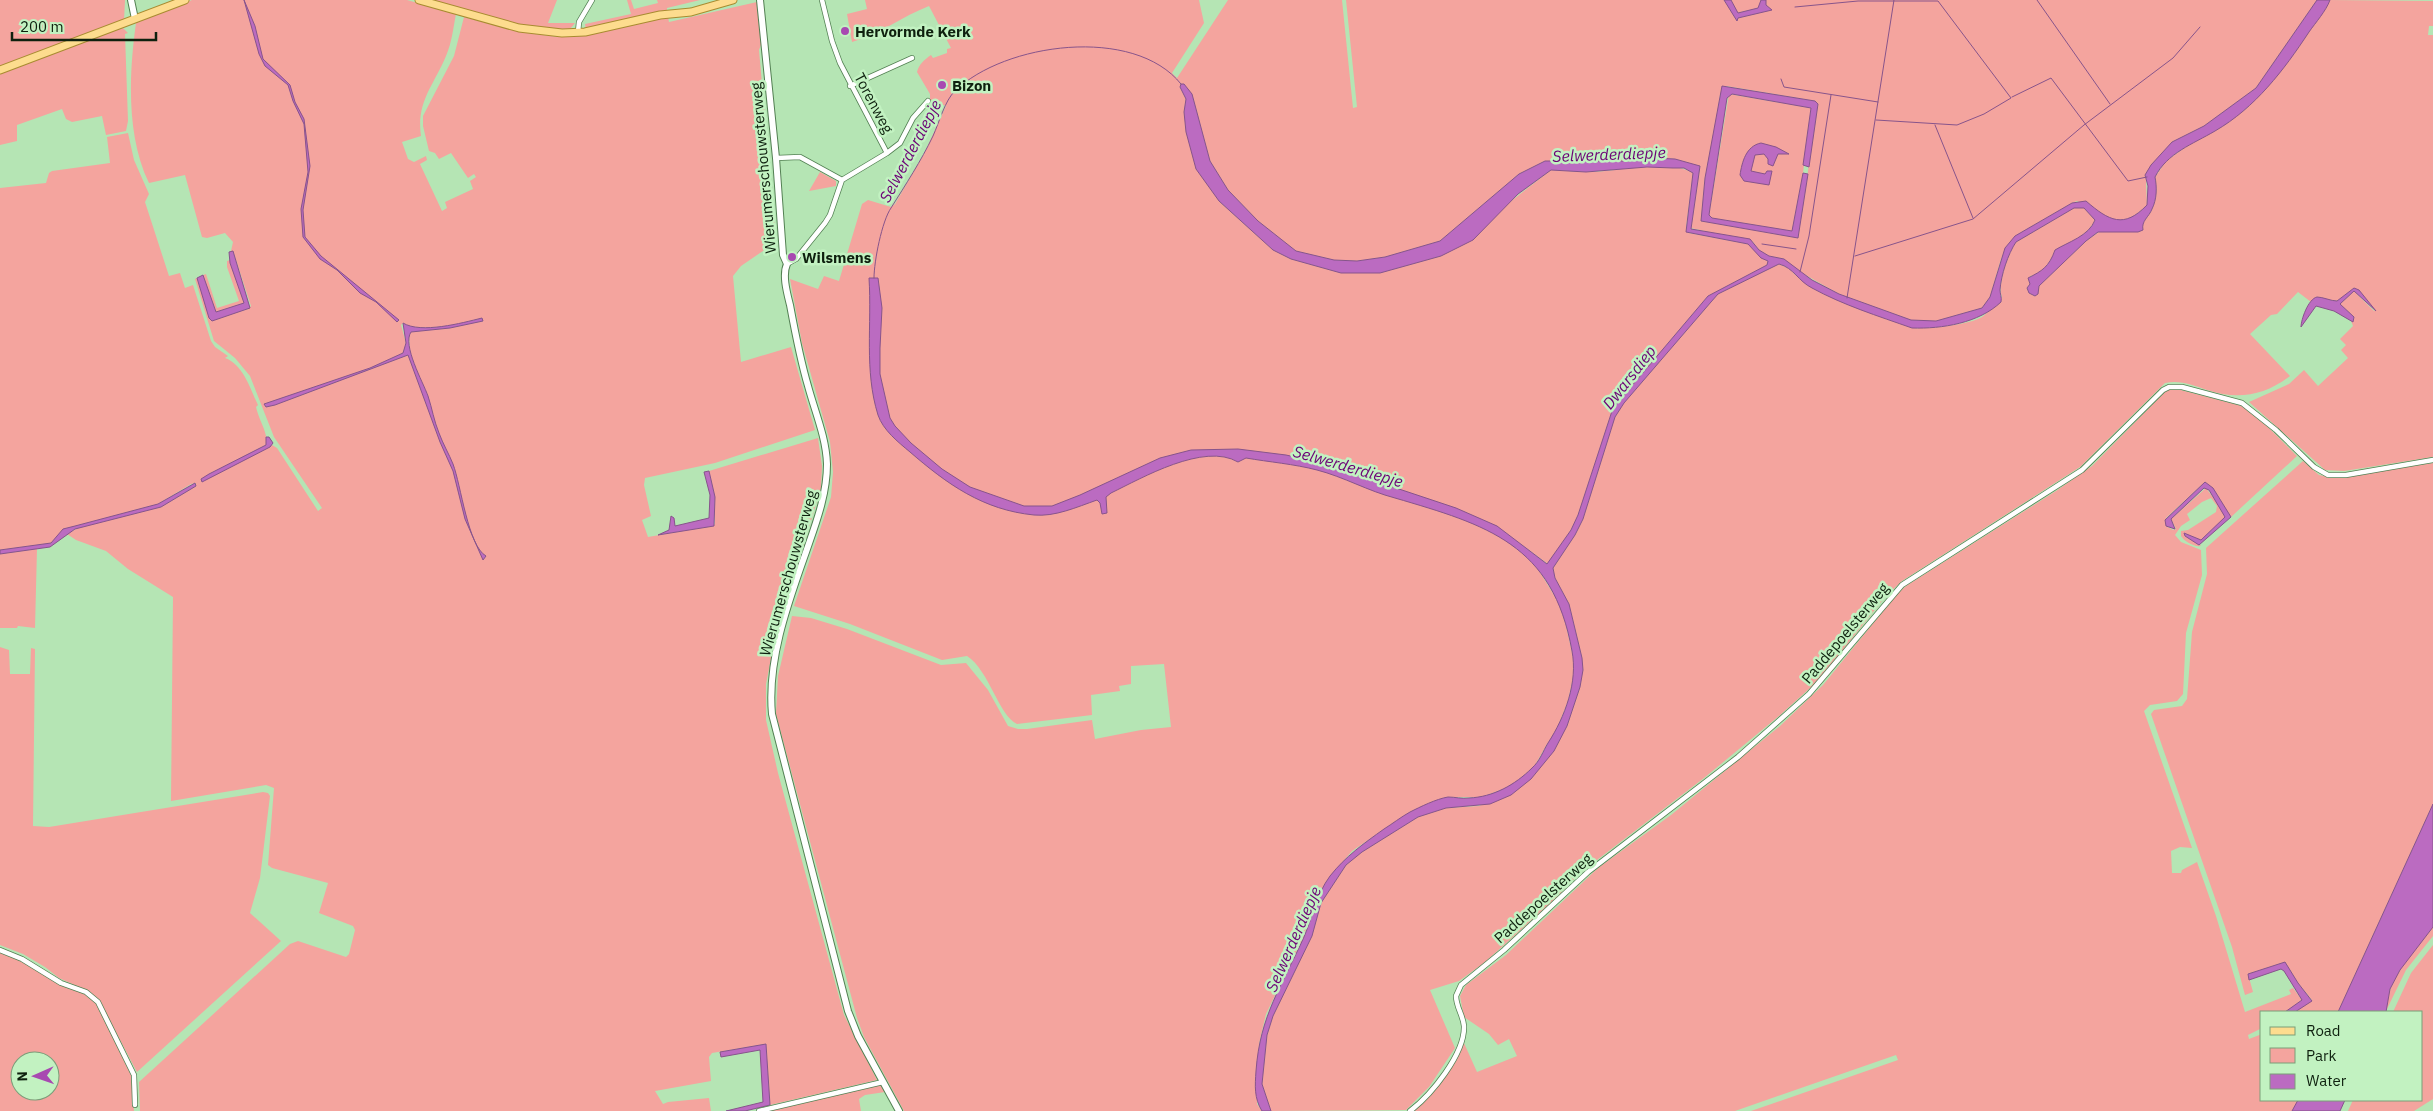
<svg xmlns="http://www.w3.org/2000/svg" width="2433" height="1111" viewBox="0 0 2433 1111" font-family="'IBM Plex Sans',sans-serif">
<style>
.green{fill:#f4a49e;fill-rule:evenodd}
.water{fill:#bb6bc1;stroke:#87548b}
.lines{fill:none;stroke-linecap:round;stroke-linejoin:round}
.stream{stroke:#87548b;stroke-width:1}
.street-casing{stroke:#538053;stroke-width:6}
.secondary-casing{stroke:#538053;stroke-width:8}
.primary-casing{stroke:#a88b30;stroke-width:9}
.street{stroke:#fff;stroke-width:4.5}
.secondary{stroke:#fff;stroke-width:6}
.primary{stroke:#fddc8e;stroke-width:7}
.poi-dot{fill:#a849b1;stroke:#c2f2c1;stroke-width:2}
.labels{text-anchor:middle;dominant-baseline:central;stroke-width:5;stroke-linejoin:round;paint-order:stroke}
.poi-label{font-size:15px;font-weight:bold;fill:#0e200e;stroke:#c2f2c1;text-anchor:start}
.street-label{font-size:15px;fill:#0e200e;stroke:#c2f2c1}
.water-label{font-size:16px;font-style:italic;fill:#6c0076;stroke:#c2f2c1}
</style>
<rect width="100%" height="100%" fill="#b5e5b4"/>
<path class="green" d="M0 0H125L124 21 0 67Z
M192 0H407L456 14C453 29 452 42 446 56 434 85 416 102 421 136L402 142 408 159 414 162 426 156 427 160 420 164 442 211 447 208 445 202 473 189 470 181 476 177 474 174 468 178 451 153 439 159 435 153 429 151 423 126V116L454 56 464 17 520 32 559 37 602 32 668 17 669 22 757 2 762 42 759 50 776 242 741 266 733 276 741 362 791 347 815 430 715 463 645 478 644 485 651 516 642 520 648 537 711 526 715 524V497L709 471 818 438 822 466 821 488 775 638 766 684V720L778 773 844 1015 877 1080 770 1105 766 1044 712 1053 709 1057 711 1081 655 1091 663 1104 668 1102 709 1098 711 1111H140L139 1082 290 944 298 941 346 957 349 954 355 930 353 926 319 913 328 883 272 868 268 865 274 788 266 785 171 801 173 597 128 569 106 551 76 540 67 534 78 528 161 507 196 486V483L191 484 158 504 75 526 62 532 51 543 0 550V188L46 183 49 173 52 171 110 163 107 137 128 133 134 160 149 194 145 202 169 276 180 273 185 288 193 285 211 341 215 347 228 356 225 358C244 365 251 391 258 405L256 407C259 421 269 434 266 445L209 474 201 481 272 445 277 448 318 511 322 508 274 437 250 376 235 358 214 341 195 279 197 278 211 320 248 309 251 306 233 251H231L233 242 225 233 207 238 202 237 185 175 149 183C126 136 129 73 136 23ZM482 318 483 321 450 328 411 332 409 334 410 353 408 355 275 405 266 407 264 404 370 368 403 353 406 343 401 325 403 323C419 334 464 323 482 318Z
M433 0H557L548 23H575L570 29 554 30 517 24Z
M627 0H631L634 9 658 3 657 0H700L667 8V11L586 29 585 24 631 14Z
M865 0H1199L1204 23 1172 73 1177 78 1228 0H1342L1353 108 1357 107 1346 0H1724L1738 21V18L1771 10 1766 5V0H2317L2256 88 2204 126 2172 142 2146 180 2147 205C2120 233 2105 216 2077 201L2072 203 2015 236 2001 259 1990 297 1982 308 1936 321 1911 320 1839 294 1795 269 1784 259 1769 256 1759 250 1753 242 1691 228 1700 167 1675 159 1654 158 1627 161H1545L1519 174 1440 241 1385 257 1357 261 1334 260 1296 251 1258 221 1228 190 1210 161 1192 94 1180 87 1186 99 1184 112 1219 201 1273 250 1291 259 1341 273H1380L1441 256 1551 170C1563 170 1574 172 1586 172 1620 173 1661 157 1693 173L1686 228 1689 233 1748 244 1761 257 1768 261 1767 265 1708 296 1613 408 1578 515 1571 530 1548 564 1497 527 1537 560 1538 569 1562 608 1574 661V674L1568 701 1553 739 1547 744 1534 767 1511 786 1482 797H1448L1386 828 1352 851 1330 877 1317 896 1303 938 1266 1014 1259 1044 1257 1104 1262 1111H904L864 1037 857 1018 776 714 778 676 792 616 811 618 847 629 941 665 966 663 988 690 1008 726 1018 729H1027L1092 720 1095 739 1141 730 1171 727 1164 664 1131 666V684L1119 686 1120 691 1091 695 1092 715 1017 724C999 716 989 670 967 656L942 660 850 624 794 606 831 497 833 472 830 442 802 343 790 279 818 289 824 276 839 281 862 204 868 200 891 207 895 204 924 154 946 106 930 100V94L917 72C919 64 924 60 931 55L933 58 947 53V49L951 48 929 6C903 16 878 35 852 42L847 14 867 9ZM1726 86 1815 101 1818 104 1798 238 1701 221 1705 178 1709 168 1720 95Z
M1731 0H1761L1759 8 1737 13Z
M2330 0 2433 1V26H2429L2428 35H2433V457L2344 471 2325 470 2249 402 2289 384 2304 370 2318 386 2348 358 2341 350 2346 345 2340 339 2353 326 2351 321H2353L2354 317 2340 304 2354 291 2374 311 2375 310 2355 288 2337 301 2316 298 2311 302 2298 292 2277 314 2271 315 2250 334 2290 376C2264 396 2237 400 2207 390 2192 385 2181 380 2165 383L2080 467 1902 581 1885 597 1819 680 1779 716 1704 778 1580 873 1553 901 1484 963 1459 981 1430 990 1455 1048 1429 1087 1406 1110 1271 1111 1262 1084 1267 1035 1273 1016 1312 936 1321 903 1346 865 1362 852 1418 817 1446 808 1479 806 1531 779 1567 726 1580 687 1582 658 1569 604 1555 578 1553 568 1575 535 1583 519 1615 417 1624 403 1711 302 1718 294 1779 264 1792 270 1794 274 1912 328C1927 329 1969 325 1982 317 1989 312 1996 303 2002 297 1997 285 2008 253 2016 242L2074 208H2084L2095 220C2092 228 2080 238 2072 242 2069 244 2064 244 2061 247 2050 256 2047 274 2030 276V284L2027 288 2029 293 2035 296 2039 286 2086 241 2099 232H2138L2142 230C2141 221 2149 217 2152 209 2157 199 2157 187 2155 177L2166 161 2197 139 2215 131 2247 108Z
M123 28 128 33 125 34 128 121 126 131 106 135 102 116 72 122 66 119 62 109 17 125V141L0 145V72Z
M1729 94 1811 108 1803 173 1792 231 1712 218 1709 215Z
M820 172 836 181V186L809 191Z
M230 260 244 303 216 312 203 275 206 274 217 308 239 301 227 267V261Z
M2173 388 2242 406 2268 427 2297 456 2231 517 2205 482 2166 518V526L2173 530 2176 529 2171 519 2206 488 2226 515 2224 519 2201 540 2194 538 2201 546C2194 547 2185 542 2181 536V531L2188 530 2216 512 2217 506 2211 498 2202 502 2187 514 2190 520 2181 526 2175 535 2181 542 2201 550 2202 575 2186 633 2183 694 2177 701 2150 705 2144 711 2192 848 2180 847 2171 851 2172 873H2181L2182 870 2197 862 2216 916 2245 1012 2291 994 2289 990 2293 988 2302 1000 2285 1012H2262V1028L2248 1035 2249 1039 2262 1034V1100H2298L2292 1111H1751L1898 1060 1896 1055 1735 1111H1414L1447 1074 1464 1043 1477 1072 1517 1056 1509 1039 1498 1045 1489 1034 1464 1017 1460 996 1466 985 1506 955 1598 868 1671 815 1780 726 1823 685 1897 594 1906 586 2056 491 2092 466 2167 390Z
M2303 461 2319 475 2334 478 2433 463V804L2338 1012H2295L2312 1000 2298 983 2285 962 2248 974 2253 992 2245 995 2232 947 2151 714 2154 710 2182 706 2187 699 2192 632 2207 574 2206 548Z
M37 549 35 628 18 626 17 628H0V554Z
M0 647 9 650 10 674H30L31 648 35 649 33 826 49 827 263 792 268 793 270 796 260 878 250 913 281 941 137 1072 102 1006 81 988 59 978 45 967 23 954 0 945Z
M2433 927V936L2406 970 2386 1011C2388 977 2413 952 2433 927Z
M2433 945V1099L2414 1111H2348L2353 1100H2422V1012H2393L2411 973Z
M0 951 85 993 97 1003 131 1075 134 1111H0ZM20 1061H50V1091H20Z
M880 1084 885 1092 865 1095 859 1099 861 1111H767Z"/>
<path class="water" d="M244 0 255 26 263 59 290 85 295 102 304 119 310 166 303 210 305 237 321 256 399 320 397 322 376 302 360 293 337 270 320 259 303 237 301 209 308 172 304 124 293 101 288 85 265 66 259 54Z
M1724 0H1731L1738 13 1758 8 1761 0H1766V5L1772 10 1738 18 1737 21Z
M2317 0H2330C2326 11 2316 22 2309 32 2284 70 2255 108 2215 131 2193 144 2167 153 2155 177 2157 187 2157 199 2152 209 2149 217 2141 221 2143 230L2138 232H2098L2086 241 2039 286 2038 294 2035 296 2029 293 2027 288 2030 284 2028 278C2042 271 2049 267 2055 250 2068 242 2089 236 2095 220L2084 208H2074L2016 242C2008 254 2001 275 2000 290 2000 294 2002 297 2001 302 1979 323 1942 329 1912 328 1878 316 1843 305 1812 288 1798 281 1794 268 1779 264L1718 294 1711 302 1624 403 1615 417 1583 519 1575 535 1553 568 1555 578 1569 604 1582 658 1583 670 1580 687 1567 726 1554 751 1531 779 1511 795 1490 804 1446 808 1418 817 1362 852 1346 865 1321 903 1312 936 1273 1016 1267 1035 1262 1084 1271 1111H1262C1254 1098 1255 1086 1256 1071 1260 1015 1282 986 1304 937 1313 916 1316 895 1330 876 1346 856 1363 844 1384 829 1392 824 1401 817 1410 812 1420 807 1436 799 1448 797 1455 797 1462 799 1469 798 1493 797 1515 785 1532 768 1540 761 1543 751 1548 743 1565 717 1578 682 1572 651 1553 544 1487 525 1395 498 1368 491 1344 477 1317 470 1294 464 1269 462 1246 458L1238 462C1204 442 1142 478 1111 493L1106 497 1107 513 1102 514 1100 503 1097 500C1077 507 1055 517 1034 515 983 510 947 484 910 452 898 442 883 430 878 415 864 370 872 325 869 278H878L882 308 880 348V374L890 418 895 426 911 443 942 469 970 487 1024 506H1052L1080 495 1160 458 1191 450 1238 449 1286 455 1321 463 1456 508 1497 526 1547 564 1571 530 1578 515 1613 408 1708 296 1767 265 1768 261 1761 258 1748 244 1686 232 1693 173 1684 168H1673L1647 167 1586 172 1551 170 1518 194 1473 240 1441 256 1380 273H1341L1291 259 1273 250 1219 201 1196 169 1186 132 1184 112 1186 99 1180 87 1181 84H1184L1192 94 1210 161 1228 190 1258 221 1296 251 1334 260 1357 261 1385 257 1440 241 1519 174 1545 161H1627L1654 158 1675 159 1700 166 1691 229 1750 239 1759 250 1769 256 1784 259 1812 280 1839 294 1911 320 1936 321 1982 308 1990 297 2005 248 2015 236 2072 203 2086 201C2109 221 2124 229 2147 205L2148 186 2145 175 2151 165 2172 142 2204 126 2256 88Z
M1722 86 1815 101 1818 104 1809 167 1803 165 1811 108 1732 94 1727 98 1710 208 1709 215 1712 218 1792 231 1803 173 1808 174 1798 238 1701 221 1705 178Z
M1761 143 1776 147 1789 154H1778L1773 166 1768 164V159L1764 154 1755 155 1751 171 1765 174 1767 171H1772L1769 185 1744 181 1740 175C1742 162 1746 146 1761 143Z
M233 251 250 308 212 321 209 318 197 278 203 275 216 312 244 303 230 263 229 252Z
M2354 288 2359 290 2376 311 2354 291 2340 304 2354 317 2353 322 2334 311 2316 306 2301 327C2301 320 2308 299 2317 297 2323 297 2331 301 2337 301Z
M482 318 483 321 450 328 411 332C402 345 423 382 428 396 432 408 434 421 439 433 443 444 449 454 453 464 461 485 468 546 486 556L483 560 465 519 453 471 440 442 408 355 275 405 266 407 264 404 370 368 403 353 406 343 403 323C421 334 462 323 482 318Z
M266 437H269L273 443 270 447 202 482 201 479 209 474 266 445Z
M709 471 715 497 714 526 658 535 669 530 671 516 674 518 675 526 709 518 710 495 704 472Z
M2205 482 2213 488 2231 517 2199 545 2185 536 2184 533 2201 540 2225 517 2209 490 2204 488 2171 519 2175 529 2166 526 2165 520Z
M195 483 196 486 161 507 75 529 50 547 0 554V550L51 543 63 529 75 526 158 504Z
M2433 804V927L2400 970 2390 989 2386 1012H2338Z
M2285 962 2298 983 2312 1001 2295 1012H2285L2302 1000 2284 971 2281 969 2249 980 2248 974Z
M766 1044 770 1105 745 1111H726L763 1102 760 1050 721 1057 720 1052Z
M2298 1100H2345L2340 1111H2292Z"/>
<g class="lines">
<path class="stream" d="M2037 0 2110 104
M1795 7 1858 1H1938L2011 98 1984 114 1957 125 1876 120
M1781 79 1784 87 1878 102
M2012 97 2051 78 2128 181 2147 177
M1935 125 1973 218
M1762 244 1796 249
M1855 256 1973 219 2084 125 2173 58 2200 27
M1800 272 1809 236 1831 95
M874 278C874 261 882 221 891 208 906 184 921 161 933 136 939 123 945 100 955 91 1004 43 1134 25 1181 84
M1847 298 1894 0"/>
<defs>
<path id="street" d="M578 32 579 22 592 0
M850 86 912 58
M887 153 900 143 913 118 928 101
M776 158 800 157 842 180
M787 264 796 259 825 223 830 215 842 180 887 153 840 63 832 41 822 0
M0 950 22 959 61 983 86 992 98 1002 134 1075 135 1105
M759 1111 883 1082
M1410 1111C1431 1095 1465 1054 1464 1026 1463 1015 1456 1007 1456 996L1461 985 1504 950 1588 872 1738 757 1809 694 1902 585 2082 470 2163 390 2169 387H2182L2242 403 2276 430 2314 467 2328 475H2346L2433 460"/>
<path id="secondary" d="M131 0 135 19
M760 0 776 158 783 255 787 264C782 275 787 293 790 305 795 332 800 359 808 386 815 412 826 437 827 464 827 495 816 523 806 552 788 603 767 660 772 714L848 1011 858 1036 899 1111"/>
<path id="primary" d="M419 0 519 28 562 33 585 32 660 15 691 12 733 0
M0 70 185 0"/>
</defs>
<use href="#street" class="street-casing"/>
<use href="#secondary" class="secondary-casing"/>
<use href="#primary" class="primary-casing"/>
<use href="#street" class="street"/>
<use href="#secondary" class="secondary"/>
<use href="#primary" class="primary"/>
</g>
<g class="poi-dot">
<circle cx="845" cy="31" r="5"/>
<circle cx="942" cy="85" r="5"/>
<circle cx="792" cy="257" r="5"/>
</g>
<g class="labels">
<g class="poi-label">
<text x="855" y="31">Hervormde Kerk</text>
<text x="952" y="85">Bizon</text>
<text x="802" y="257">Wilsmens</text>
</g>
<g class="street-label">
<text transform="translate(874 103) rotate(62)">Torenweg</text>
<text transform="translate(763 168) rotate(-95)">Wierumerschouwsterweg</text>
<text transform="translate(788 573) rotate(-74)">Wierumerschouwsterweg</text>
<text transform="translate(1845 633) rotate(-50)">Paddepoelsterweg</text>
<text transform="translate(1543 898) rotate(-42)">Paddepoelsterweg</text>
</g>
<g class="water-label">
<text transform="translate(910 151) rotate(-62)">Selwerderdiepje</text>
<text transform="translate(1609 154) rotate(-2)">Selwerderdiepje</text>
<text transform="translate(1629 377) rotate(-52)">Dwarsdiep</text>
<text transform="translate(1348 466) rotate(16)">Selwerderdiepje</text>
<text transform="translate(1293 939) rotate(-66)">Selwerderdiepje</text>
</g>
</g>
<rect x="2260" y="1011" width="162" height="90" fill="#c2f2c1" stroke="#7a9e79"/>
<rect x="2270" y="1027" width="25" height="8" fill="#fddc8e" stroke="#7a9e79"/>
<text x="2306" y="1036" font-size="15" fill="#0e200e">Road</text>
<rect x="2270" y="1048" width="25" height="15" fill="#f4a49e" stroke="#7a9e79"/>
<text x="2306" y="1061" font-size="15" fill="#0e200e">Park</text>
<rect x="2270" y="1074" width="25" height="15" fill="#bb6bc1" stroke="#7a9e79"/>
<text x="2306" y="1086" font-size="15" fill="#0e200e">Water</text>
<g transform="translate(35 1076) rotate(268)"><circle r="24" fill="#c2f2c1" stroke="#7a9e79"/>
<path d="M0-4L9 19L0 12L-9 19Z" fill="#a849b1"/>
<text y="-8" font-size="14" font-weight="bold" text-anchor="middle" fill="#0e200e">N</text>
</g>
<path d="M12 32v8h144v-8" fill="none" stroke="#0e200e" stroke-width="2.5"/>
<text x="20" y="32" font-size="15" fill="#0e200e" stroke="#c2f2c1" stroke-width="4" paint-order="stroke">200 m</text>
</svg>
